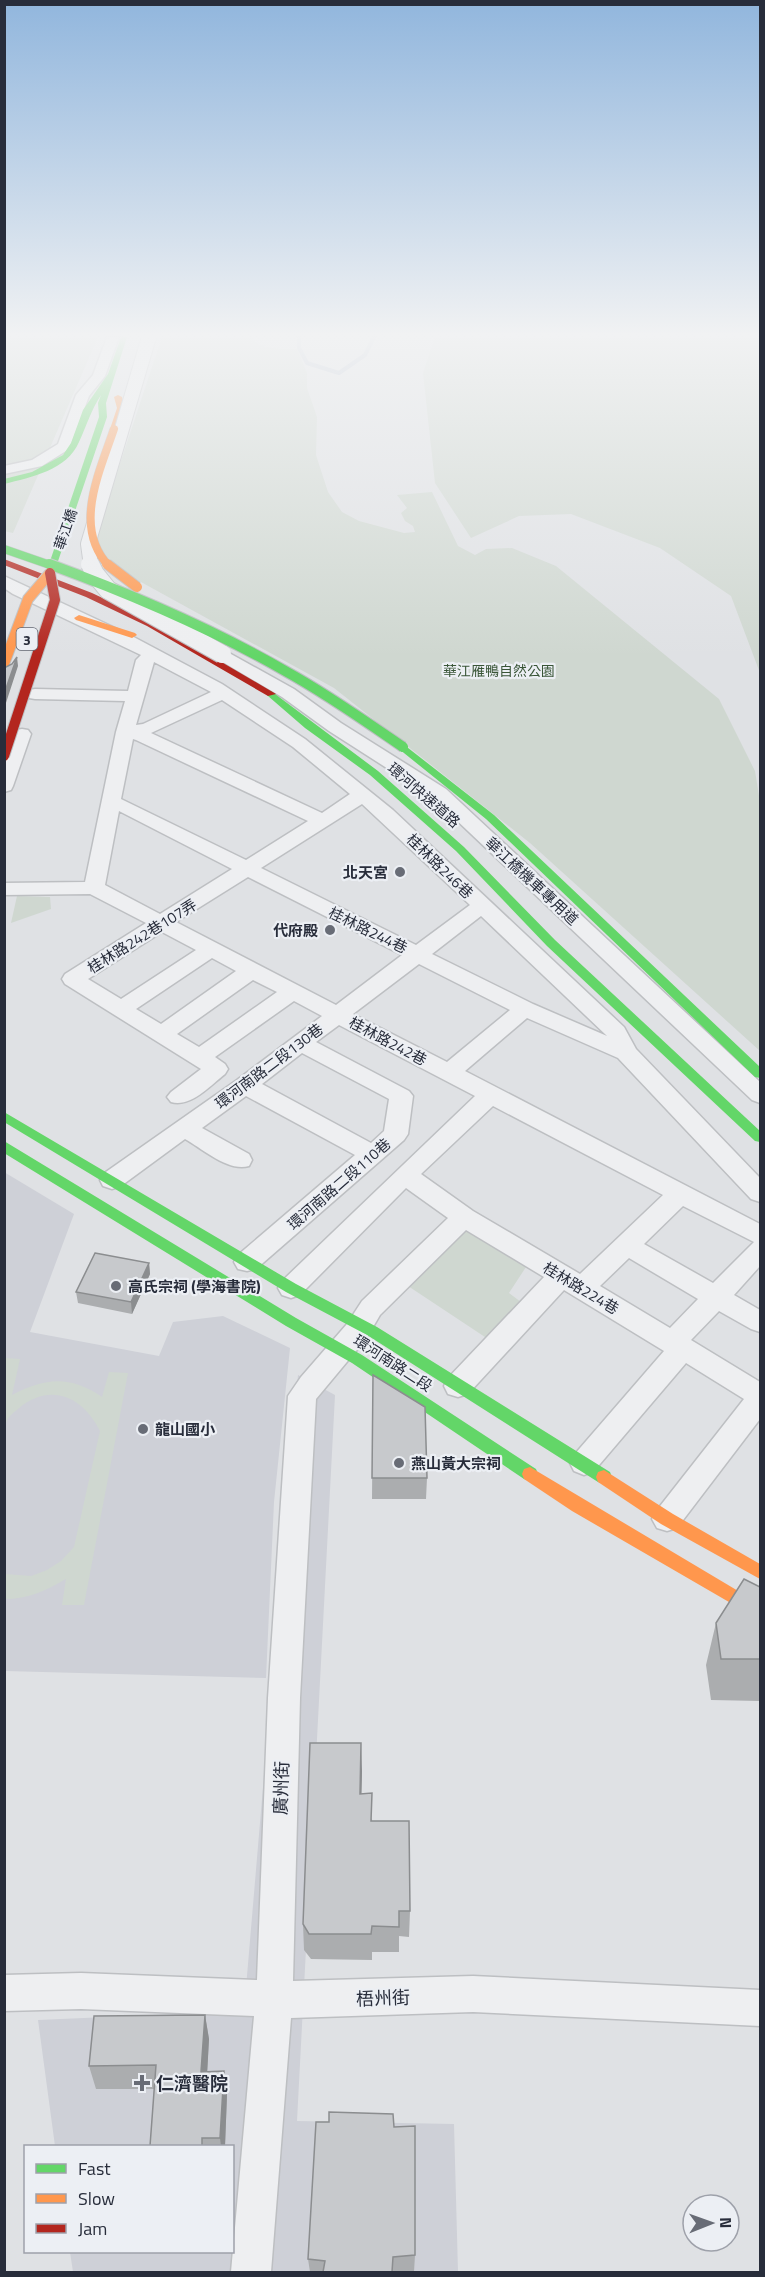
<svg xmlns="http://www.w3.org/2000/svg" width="765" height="2277" viewBox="0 0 765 2277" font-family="'Titillium Web','Noto Sans TC',sans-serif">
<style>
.built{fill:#ced0d7}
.green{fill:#cfd7d0}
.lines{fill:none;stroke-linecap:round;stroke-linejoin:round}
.stream{stroke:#afbacd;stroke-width:4}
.street-casing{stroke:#bdbfc2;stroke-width:3}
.street{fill:#eeeff1;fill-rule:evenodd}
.fast{fill:#63d668;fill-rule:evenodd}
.slow{fill:#ff974d;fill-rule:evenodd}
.jam{fill:#b3261e;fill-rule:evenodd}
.street-bridge-far1-casing{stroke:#bdbfc2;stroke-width:16;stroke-linecap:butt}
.street-bridge-casing{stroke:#bdbfc2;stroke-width:20;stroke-linecap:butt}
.fast-bridge-far1-casing{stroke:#bcbec1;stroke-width:9;stroke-linecap:butt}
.fast-bridge-casing{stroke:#bcbec1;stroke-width:12;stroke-linecap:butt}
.slow-bridge-far1-casing{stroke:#bcbec1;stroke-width:9;stroke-linecap:butt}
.slow-bridge-casing{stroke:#bcbec1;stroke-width:12;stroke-linecap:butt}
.jam-bridge-casing{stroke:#bcbec1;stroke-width:12;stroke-linecap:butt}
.street-bridge-far1{stroke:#eeeff1;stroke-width:14}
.street-bridge{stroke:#eeeff1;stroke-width:18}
.fast-bridge-far1{stroke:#63d668;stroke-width:8}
.fast-bridge{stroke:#63d668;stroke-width:10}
.slow-bridge-far1{stroke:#ff974d;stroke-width:8}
.slow-bridge{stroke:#ff974d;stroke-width:10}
.jam-bridge{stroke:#b3261e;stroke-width:10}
.wall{fill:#abadaf}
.shaded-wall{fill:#8b8d8f}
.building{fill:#c7c9cc;stroke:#8b8d8f;stroke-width:1.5}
.poi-dot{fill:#686c76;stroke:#eceff4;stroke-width:2}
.labels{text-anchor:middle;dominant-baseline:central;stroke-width:4.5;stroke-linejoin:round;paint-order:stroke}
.far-street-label{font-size:14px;fill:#282d3b;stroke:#eceff4}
.shield{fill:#eceff4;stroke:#636772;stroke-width:1.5}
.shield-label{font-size:14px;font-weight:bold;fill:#282d3b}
.far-park-label{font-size:14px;fill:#395537;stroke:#eceff4}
.street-label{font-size:15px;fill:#282d3b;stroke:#eceff4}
.poi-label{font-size:15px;font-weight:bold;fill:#282d3b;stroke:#eceff4;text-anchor:start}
.near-street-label{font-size:18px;fill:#282d3b;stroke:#eceff4}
.near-poi-label{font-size:18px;font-weight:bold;fill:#282d3b;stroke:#eceff4;text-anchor:start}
</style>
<rect width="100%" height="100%" fill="#dfe1e4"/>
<path class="built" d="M4 1172 74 1214 30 1332 159 1356 173 1322 223 1316 290 1348 274 1502 266 1678 5 1671Z
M298 1375 335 1395 297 2121 454 2124 458 2272H73L70 2252H232V2146H55L38 2020 244 2011Z"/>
<path class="green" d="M4 337H98L13 533 4 531Z
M162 337H250C260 350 281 349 297 349L307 373V388L317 417 316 455 328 492 342 512 359 521 404 533 415 532 413 526 405 521 401 513 407 508 397 495 432 492 458 546 475 555 486 549 512 548 556 566 719 699 755 771 760 802V1051L530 843 334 688 90 554Z
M435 337H760V673L731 596 660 548 571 514 519 516 471 538 435 483 423 373Z
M17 896 50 897 51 909 11 923Z
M464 1228 526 1267 509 1293 521 1302 488 1339 408 1286Z
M5 1358 20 1359 12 1395C46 1378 69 1375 102 1397L109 1372 128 1373 84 1605H62L66 1579C45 1591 29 1599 5 1599V1574L31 1576 47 1570 61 1561 74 1547 100 1431C83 1397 51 1382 19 1408 12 1414 7 1417 5 1426Z"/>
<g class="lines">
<path class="stream" d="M299 337V348L307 363 339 373 365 355 374 337"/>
<defs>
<path id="street" d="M107 337H119L105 376 89 396 69 449 42 466 4 474V466L32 460 58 444 76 395 93 375Z
M4 576 128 634 222 684 305 739 393 810 624 1027 636 1049 760 1178V1202L751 1199 618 1058 527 1018 465 1071 760 1224V1266L734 1295 760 1310V1332L751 1329 719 1311 691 1340 760 1382V1419L677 1528 667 1531 657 1528 652 1519 657 1510 744 1399 686 1363 594 1471 584 1475 574 1471 570 1463 574 1455 664 1351 564 1290 468 1394 458 1397 448 1394 444 1386 448 1378 544 1277 466 1230 380 1315 366 1339 316 1399 300 1698 293 1981 473 1976 760 1990V2026L473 2012 291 2018 271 2272H231L254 2016 81 2009 4 2011V1975L81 1973 257 1980 268 1698 288 1396 301 1377 347 1324 362 1301 448 1218 406 1188 300 1295 291 1298 282 1295 278 1288 282 1281 475 1096 339 1025 316 1042 409 1091 413 1096 408 1134 404 1140 256 1269 247 1271 238 1269 234 1262 238 1255 355 1155 246 1096 202 1128 249 1154 252 1160 249 1166C228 1172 203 1149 185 1139L121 1186 112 1189 103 1186 100 1180 103 1174 237 1080 322 1016 294 1001 215 1057 225 1064 228 1069 225 1074C210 1086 190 1108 171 1102L167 1097 171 1092 201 1069 65 984 62 979 65 974 146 923 90 894 4 895V883L85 882 116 732 125 701 35 699 29 698 26 694 29 690 35 689 128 691 136 660 141 655 13 594 4 588ZM154 662 211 692 143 724 136 725ZM222 700 293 747 350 794 322 813 151 733ZM133 739 136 740 308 821 246 860 121 799ZM362 804 470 905 416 945 261 868ZM119 811 232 869 160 914 105 885ZM248 877 402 955 336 1005 176 922ZM481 916 606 1035 607 1036 533 1004 432 954ZM162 932 196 950 121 999 88 979ZM212 958 236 971 161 1024 136 1009ZM419 964 510 1010 447 1062 353 1014ZM253 980 277 992 199 1047 177 1034ZM302 1053 389 1099 384 1131 371 1143 262 1084ZM493 1106 663 1195 580 1274 473 1211 421 1174ZM683 1206 754 1242 713 1283 644 1244ZM629 1258 698 1299 670 1328 600 1286Z
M222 649 294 689 341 723 446 789 760 1082V1103L752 1100 432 797 329 731 282 697 216 658 214 654 216 650Z
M22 729 28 730 31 734 13 786 11 790 4 792C4 770 3 749 16 730Z"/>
</defs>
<use href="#street" class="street-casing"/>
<use href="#street" class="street"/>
<path class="fast" d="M121 337H127L106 403 107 417 54 573 47 575 46 573 99 417 98 403 101 395C91 410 87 425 79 442 67 470 32 477 4 484V479L32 472 63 455 71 443 83 410 108 374Z
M271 691 378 771 464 847 555 940 760 1131V1142L755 1141 547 946 456 851 370 775 305 728 268 696 266 694Z
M403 744 494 815 760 1067V1078L755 1077 486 819 399 749V745Z
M4 1112 296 1284 377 1327 610 1472 612 1477 610 1482 604 1484 598 1482 367 1335 286 1292 4 1122Z
M4 1141 296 1318 362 1355 536 1469 538 1474 536 1479 530 1481 524 1479 352 1363 286 1326 4 1153Z"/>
<path class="slow" d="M118 395 122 397 125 408 118 429 114 431 110 429 117 408 114 397Z
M79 615 135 633 137 635 132 638 76 620 74 618Z
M530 1467 760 1604V1620L572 1511 524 1479 522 1474 524 1469Z
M604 1470 673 1514 760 1564V1579L661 1524 598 1482 596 1477 598 1472Z"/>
<path class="jam" d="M4 559 92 593 153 622 276 694 268 696 147 626 86 597 4 565Z"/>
<defs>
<path id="street-bridge-far1" d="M91 566 88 544 149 337"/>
<path id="street-bridge" d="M90 564 95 574 108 590 222 654"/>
<path id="fast-bridge-far1" d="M4 549 53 566"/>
<path id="fast-bridge" d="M49 564C131 594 211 628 287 672 327 694 365 721 403 747"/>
<path id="slow-bridge-far1" d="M109 566C72 528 100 471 114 429"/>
<path id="slow-bridge" d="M107 564 137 587
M4 664 28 599 50 573"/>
<path id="jam-bridge" d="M4 756 55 600 50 573"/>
</defs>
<use href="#street-bridge-far1" class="street-bridge-far1-casing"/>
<use href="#street-bridge" class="street-bridge-casing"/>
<use href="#fast-bridge-far1" class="fast-bridge-far1-casing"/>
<use href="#fast-bridge" class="fast-bridge-casing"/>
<use href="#slow-bridge-far1" class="slow-bridge-far1-casing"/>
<use href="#slow-bridge" class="slow-bridge-casing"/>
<use href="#jam-bridge" class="jam-bridge-casing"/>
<use href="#street-bridge-far1" class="street-bridge-far1"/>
<use href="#street-bridge" class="street-bridge"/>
<use href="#fast-bridge-far1" class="fast-bridge-far1"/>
<use href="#fast-bridge" class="fast-bridge"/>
<use href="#slow-bridge-far1" class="slow-bridge-far1"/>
<use href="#slow-bridge" class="slow-bridge"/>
<use href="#jam-bridge" class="jam-bridge"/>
</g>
<path class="wall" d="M149 1263 150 1274 132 1314 78 1303 76 1292Z
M373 1375 427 1478 426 1499H372Z
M760 1587V1701L711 1700 706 1665 716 1623Z
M362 1771 361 1794 410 1911 409 1937 399 1936V1952H372V1960L311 1959 304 1950 303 1924Z
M205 2015 209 2039 207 2072 224 2071 227 2095 225 2146H150L154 2089H96L89 2066Z
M394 2127 415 2255 414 2272H310L308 2259Z"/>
<path class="shaded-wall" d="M17 657 18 666 4 709V694Z
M149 1263 150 1274 132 1314 131 1302Z
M361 1743 362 1771 361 1820 360 1794Z
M205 2015 209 2039 206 2095 201 2072Z
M224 2071 227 2095 225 2146H221L220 2138Z"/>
<path class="building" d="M17 657 4 694V668L12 664Z
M95 1253 149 1263 131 1302 76 1292Z
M373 1375 425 1407 427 1478H372Z
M744 1579 760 1587V1659H721L716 1623Z
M310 1743H361L360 1794 372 1793 371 1821H409L410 1911H399V1927L372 1926 371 1934H309L303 1924Z
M205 2015 201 2072 224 2071 220 2138H202V2146H150L156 2065 89 2066 94 2016Z
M329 2112 393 2114 394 2127 415 2126V2255L393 2257 392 2272H323L325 2261 308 2259 316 2122H329Z"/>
<linearGradient id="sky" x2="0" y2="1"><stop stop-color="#91b6dd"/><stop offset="0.51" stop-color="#f1f2f3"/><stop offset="1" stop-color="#f1f2f3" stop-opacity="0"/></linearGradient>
<rect width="765" height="656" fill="url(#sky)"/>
<g class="poi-dot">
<circle cx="400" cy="872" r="6"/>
<circle cx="330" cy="930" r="6"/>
<circle cx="116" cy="1286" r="6"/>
<circle cx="143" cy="1429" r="6"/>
<circle cx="399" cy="1463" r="6"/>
<path d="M139 2074h6v6h6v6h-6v6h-6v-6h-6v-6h6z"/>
</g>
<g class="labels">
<g class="far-street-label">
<text transform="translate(65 529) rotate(-71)">華江橋</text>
</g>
<rect class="shield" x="16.5" y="628" width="21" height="22" rx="4.5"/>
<g class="shield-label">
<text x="27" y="639">3</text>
</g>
<g class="far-park-label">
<text x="499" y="670">華江雁鴨自然公園</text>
</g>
<g class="street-label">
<text transform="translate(424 795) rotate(41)">環河快速道路</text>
<text transform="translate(440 866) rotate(44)">桂林路246巷</text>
<text transform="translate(532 881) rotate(43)">華江橋機車專用道</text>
<text transform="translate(368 930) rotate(26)">桂林路244巷</text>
<text transform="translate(142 936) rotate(-32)">桂林路242巷107弄</text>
<text transform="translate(388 1041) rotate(28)">桂林路242巷</text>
<text transform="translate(269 1066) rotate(-37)">環河南路二段130巷</text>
<text transform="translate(339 1184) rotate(-41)">環河南路二段110巷</text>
<text transform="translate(581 1288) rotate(31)">桂林路224巷</text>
<text transform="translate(393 1363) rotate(33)">環河南路二段</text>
</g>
<g class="poi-label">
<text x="388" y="872" text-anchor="end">北天宮</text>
<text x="318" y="930" text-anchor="end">代府殿</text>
<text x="128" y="1286">高氏宗祠 (學海書院)</text>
<text x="155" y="1429">龍山國小</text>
<text x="411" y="1463">燕山黃大宗祠</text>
</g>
<g class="near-street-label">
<text transform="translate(281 1788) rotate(-88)">廣州街</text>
<text transform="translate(383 1998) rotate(-2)">梧州街</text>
</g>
<g class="near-poi-label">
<text x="156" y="2083">仁濟醫院</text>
</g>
</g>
<rect width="765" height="2277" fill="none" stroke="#282d3b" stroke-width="12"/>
<rect x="24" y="2145" width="210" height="108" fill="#eceff4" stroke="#9ea1aa" stroke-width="1.5"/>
<rect x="36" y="2164" width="30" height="9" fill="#63d668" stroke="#9ea1aa" stroke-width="1.5"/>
<text x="78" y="2175" font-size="18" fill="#282d3b">Fast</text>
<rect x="36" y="2194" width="30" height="9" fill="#ff974d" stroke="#9ea1aa" stroke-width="1.5"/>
<text x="78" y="2205" font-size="18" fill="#282d3b">Slow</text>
<rect x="36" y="2224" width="30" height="9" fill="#b3261e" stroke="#9ea1aa" stroke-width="1.5"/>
<text x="78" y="2235" font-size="18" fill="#282d3b">Jam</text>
<g transform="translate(711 2223) rotate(89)"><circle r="28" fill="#eceff4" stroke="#9ea1aa" stroke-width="1.5"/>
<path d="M0-4.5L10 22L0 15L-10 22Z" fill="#686c76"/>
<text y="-9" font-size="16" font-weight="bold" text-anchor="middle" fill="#282d3b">N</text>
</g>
</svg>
